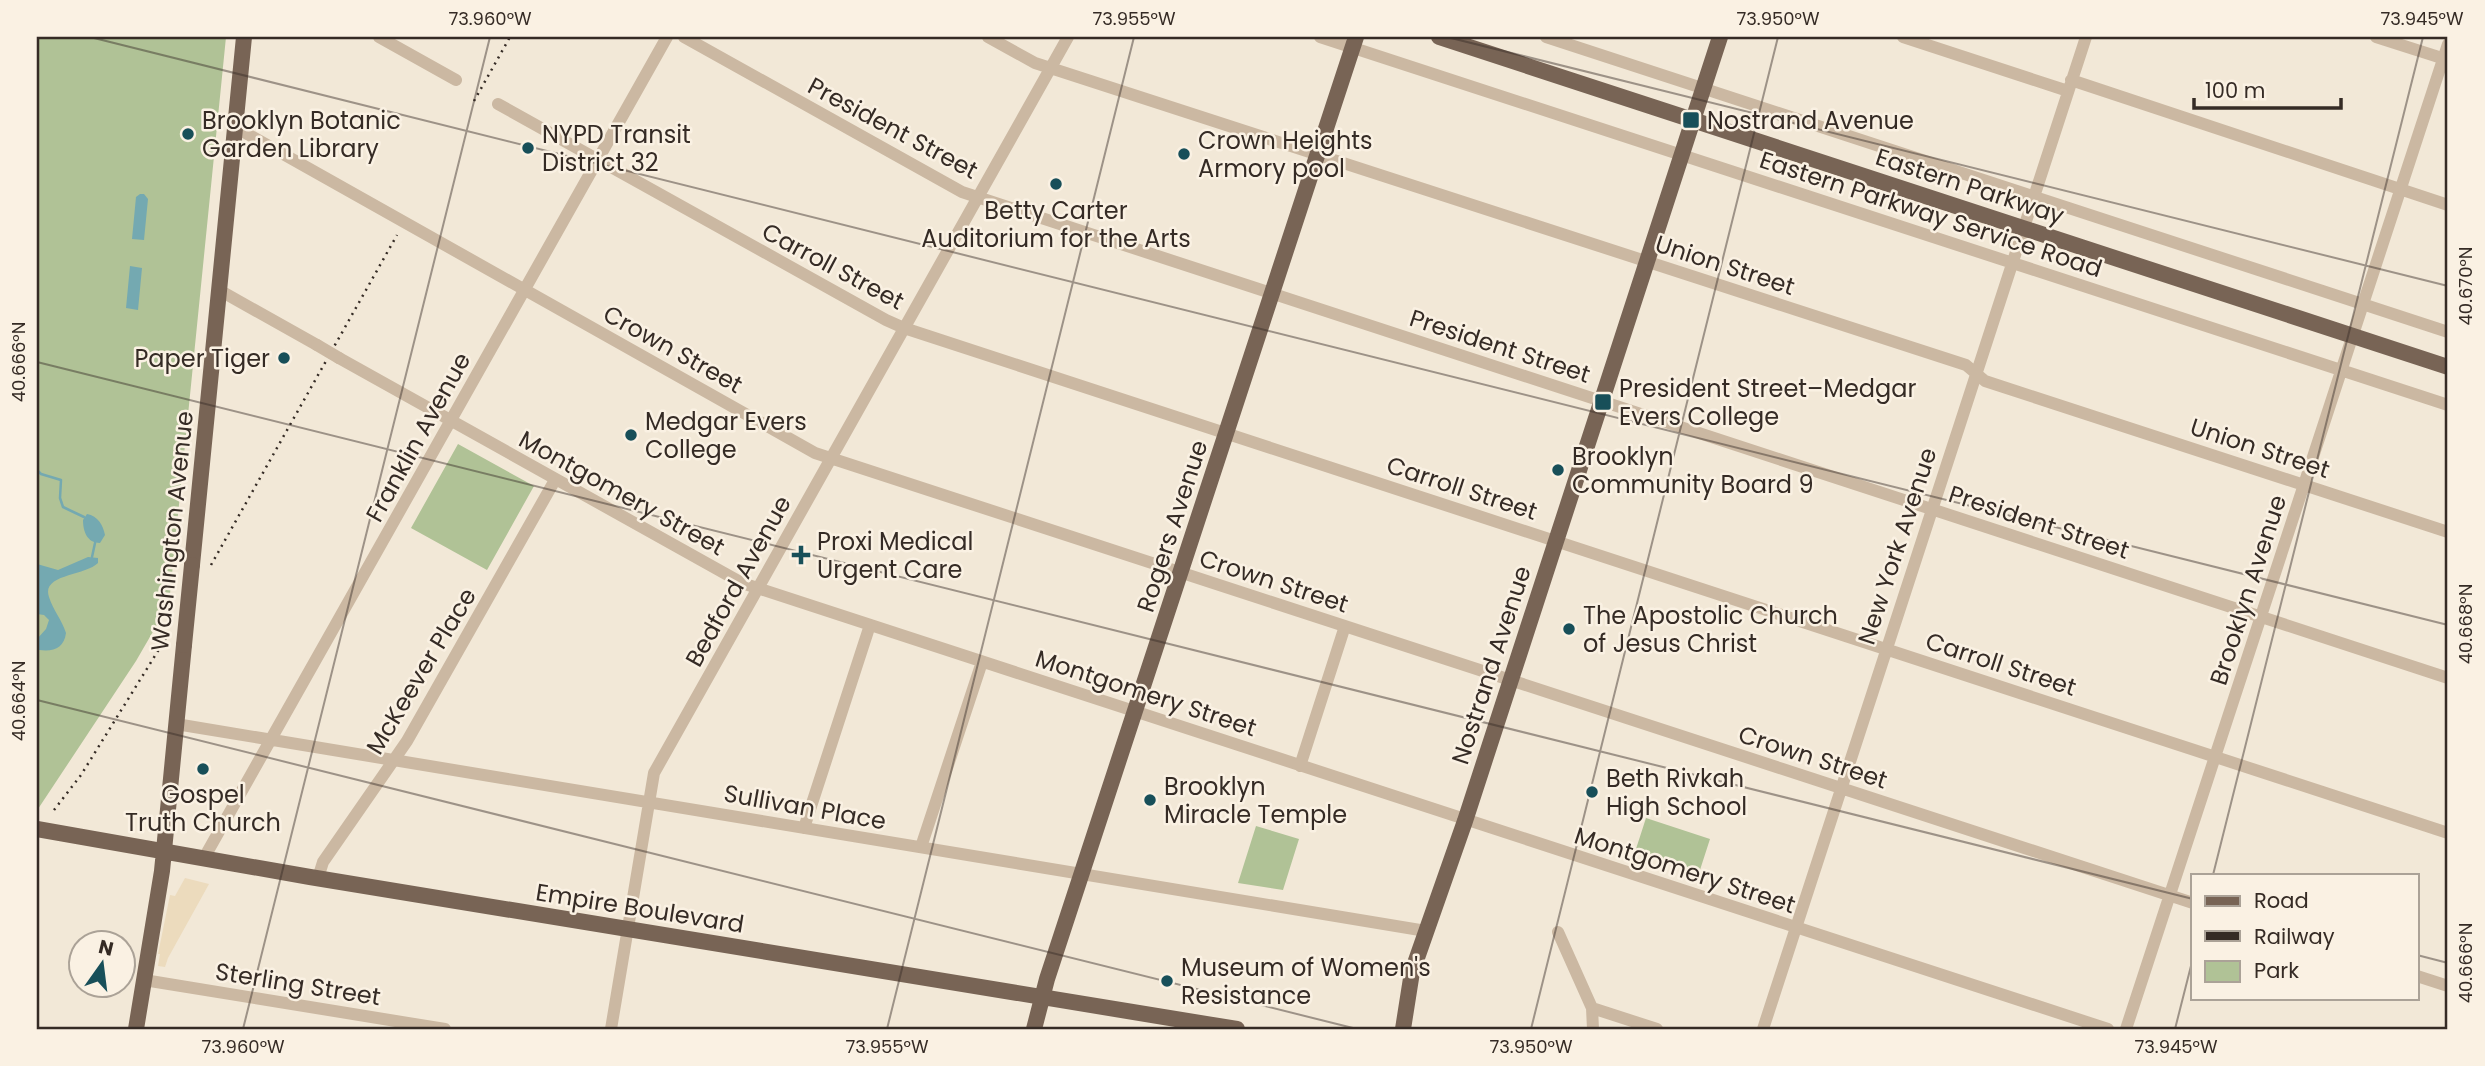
<svg xmlns="http://www.w3.org/2000/svg" width="2485" height="1066" viewBox="0 0 2485 1066" font-family="Poppins,sans-serif">
<style>
.green{fill:#b0c296}
.plaza{fill:#ecdbbd}
.water{fill:#74a9b1}
.lines{fill:none;stroke-linecap:round;stroke-linejoin:round}
.stream{stroke:#74a9b1;stroke-width:2.5}
.minor{stroke:#cbb8a2;stroke-width:12}
.major{stroke:#786455;stroke-width:16}
.rail{stroke:#352b25;stroke-width:2.5;stroke-dasharray:2 5;stroke-linecap:butt}
.minor-bridge{stroke:#cbb8a2;stroke-width:12}
.major-bridge{stroke:#786455;stroke-width:16}
.ticks{fill:none;stroke:#352b25;stroke-width:2;stroke-opacity:0.45}
.poi-dot{fill:#184f59;stroke:#faf1e3;stroke-width:2.5}
.labels{text-anchor:middle;dominant-baseline:central;stroke-width:5;stroke-linejoin:round;paint-order:stroke}
.poi-label{font-size:24px;fill:#352b25;stroke:#faf1e3;text-anchor:start}
.street-label{font-size:24px;fill:#352b25;stroke:#faf1e3}
.neatline{fill:none;stroke:#352b25;stroke-width:2.5}
.ticks-label{font-size:18px;text-anchor:middle;fill:#352b25}
</style>
<rect width="100%" height="100%" fill="#f2e8d7"/>
<path class="green" d="M37 37H226L169 604 136 661 38 809Z
M458 444 534 486 487 570 411 528Z
M1646 818 1710 839 1699 873 1635 852Z
M1256 826 1299 839 1283 890 1238 883Z"/>
<path class="plaza" d="M185 878 209 884 168 958 165 967 158 966 160 954H158L170 895 175 896Z"/>
<path class="water" d="M140 194H144L148 199 144 240 132 239 136 197Z
M130 266 142 268 138 310 126 308Z
M87 514C98 516 103 525 105 535L100 543C87 543 83 531 83 520Z
M88 557 98 558V563C85 576 41 574 49 597 53 610 62 620 66 633 64 648 54 652 39 650L37 639 46 629 49 620 44 615 37 614 39 579 37 564 58 570Z"/>
<g class="lines">
<path class="stream" d="M37 470 41 474 61 480 60 498 63 507 84 517
M92 557 95 543"/>
<path class="minor" d="M379 37 456 80
M684 37 962 192 2448 678
M988 37 1035 63 1966 365 1985 381 2448 532
M1320 37 2448 405
M1546 37 2448 332
M1903 37 2068 91
M2376 37 2448 60
M2071 80 2448 205
M498 104 886 320 904 328 2448 833
M235 127 815 453 2193 903
M219 290 317 345
M339 358 742 583 2108 1029
M176 724 1426 931
M1300 766 1345 626
M804 828 870 625
M921 847 982 662
M204 858 667 37
M318 878 323 862 407 741 555 480
M1558 932 1592 1008 1593 1029
M2417 976 2448 986
M144 980 445 1029
M1592 1008 1657 1029
M611 1029 654 773 1068 37
M1763 1029 2086 37
M2126 1029 2448 44"/>
<path class="major" d="M1439 37 2448 367
M192 565 244 37
M37 829 310 877 1237 1029
M136 1029 162 871 184 645
M1034 1029 1047 979 1356 37
M1403 1029 1412 972 1465 821 1720 37"/>
<path class="rail" d="M474 101 510 37
M211 565 397 235
M54 810 81 775 166 638"/>
<path class="minor-bridge" d="M317 345 339 358"/>
<path class="major-bridge" d="M184 645 192 565"/>
</g>
<path class="ticks" d="M90 37 2448 625M1447 37 2448 286M37 362 2193 899M37 700 1357 1029M2213 875 2423 37M2417 955 2448 963M243 1029 490 37M887 1029 1134 37M1531 1029 1778 37M2175 1029 2193 958"/>
<g class="poi-dot">
<rect x="1682" y="111" width="18" height="18" rx="3.5"/>
<circle cx="188" cy="134" r="7"/>
<circle cx="528" cy="148" r="7"/>
<circle cx="1184" cy="154" r="7"/>
<circle cx="1056" cy="184" r="7"/>
<circle cx="284" cy="358" r="7"/>
<rect x="1594" y="393" width="18" height="18" rx="3.5"/>
<circle cx="631" cy="435" r="7"/>
<circle cx="1558" cy="470" r="7"/>
<path d="M797.5 544.5h7v7h7v7h-7v7h-7v-7h-7v-7h7z"/>
<circle cx="1569" cy="629" r="7"/>
<circle cx="203" cy="769" r="7"/>
<circle cx="1592" cy="792" r="7"/>
<circle cx="1150" cy="800" r="7"/>
<circle cx="1167" cy="981" r="7"/>
</g>
<g class="labels">
<g class="poi-label">
<text x="202" y="120">Brooklyn Botanic<tspan x="202" dy="28">Garden Library</tspan></text>
<text x="1707" y="120">Nostrand Avenue</text>
<text x="542" y="134">NYPD Transit<tspan x="542" dy="28">District 32</tspan></text>
<text x="1198" y="140">Crown Heights<tspan x="1198" dy="28">Armory pool</tspan></text>
<text x="1056" y="210" text-anchor="middle">Betty Carter<tspan x="1056" dy="28">Auditorium for the Arts</tspan></text>
<text x="270" y="358" text-anchor="end">Paper Tiger</text>
<text x="1619" y="388">President Street–Medgar<tspan x="1619" dy="28">Evers College</tspan></text>
<text x="645" y="421">Medgar Evers<tspan x="645" dy="28">College</tspan></text>
<text x="1572" y="456">Brooklyn<tspan x="1572" dy="28">Community Board 9</tspan></text>
<text x="817" y="541">Proxi Medical<tspan x="817" dy="28">Urgent Care</tspan></text>
<text x="1583" y="615">The Apostolic Church<tspan x="1583" dy="28">of Jesus Christ</tspan></text>
<text x="1606" y="778">Beth Rivkah<tspan x="1606" dy="28">High School</tspan></text>
<text x="1164" y="786">Brooklyn<tspan x="1164" dy="28">Miracle Temple</tspan></text>
<text x="203" y="794" text-anchor="middle">Gospel<tspan x="203" dy="28">Truth Church</tspan></text>
<text x="1181" y="967">Museum of Women's<tspan x="1181" dy="28">Resistance</tspan></text>
</g>
<g class="street-label">
<text transform="translate(893 128) rotate(28)">President Street</text>
<text transform="translate(1970 186) rotate(18)">Eastern Parkway</text>
<text transform="translate(1931 214) rotate(18)">Eastern Parkway Service Road</text>
<text transform="translate(1725 265) rotate(18)">Union Street</text>
<text transform="translate(833 266) rotate(28)">Carroll Street</text>
<text transform="translate(1500 346) rotate(18)">President Street</text>
<text transform="translate(673 349) rotate(29)">Crown Street</text>
<text transform="translate(418 437) rotate(-61)">Franklin Avenue</text>
<text transform="translate(2260 448) rotate(18)">Union Street</text>
<text transform="translate(1462 488) rotate(18)">Carroll Street</text>
<text transform="translate(622 493) rotate(29)">Montgomery Street</text>
<text transform="translate(2039 522) rotate(18)">President Street</text>
<text transform="translate(1172 526) rotate(-72)">Rogers Avenue</text>
<text transform="translate(172 531) rotate(-84)">Washington Avenue</text>
<text transform="translate(1897 546) rotate(-72)">New York Avenue</text>
<text transform="translate(738 581) rotate(-61)">Bedford Avenue</text>
<text transform="translate(1274 581) rotate(18)">Crown Street</text>
<text transform="translate(2248 590) rotate(-72)">Brooklyn Avenue</text>
<text transform="translate(2001 664) rotate(18)">Carroll Street</text>
<text transform="translate(1491 665) rotate(-72)">Nostrand Avenue</text>
<text transform="translate(421 671) rotate(-59)">McKeever Place</text>
<text transform="translate(1146 693) rotate(18)">Montgomery Street</text>
<text transform="translate(1813 757) rotate(18)">Crown Street</text>
<text transform="translate(805 807) rotate(10)">Sullivan Place</text>
<text transform="translate(1685 870) rotate(18)">Montgomery Street</text>
<text transform="translate(640 908) rotate(9)">Empire Boulevard</text>
<text transform="translate(298 984) rotate(9)">Sterling Street</text>
</g>
</g>
<rect width="2485" height="1066" fill="none" stroke="#faf1e3" stroke-width="77"/>
<rect x="2191" y="874" width="228" height="126" fill="#faf1e3" stroke="#aba297" stroke-width="2"/>
<rect x="2205" y="896" width="35" height="10" fill="#786455" stroke="#aba297" stroke-width="2"/>
<text x="2254" y="908" font-size="21" fill="#352b25">Road</text>
<rect x="2205" y="931" width="35" height="10" fill="#352b25" stroke="#aba297" stroke-width="2"/>
<text x="2254" y="944" font-size="21" fill="#352b25">Railway</text>
<rect x="2205" y="961" width="35" height="21" fill="#b0c296" stroke="#aba297" stroke-width="2"/>
<text x="2254" y="978" font-size="21" fill="#352b25">Park</text>
<g transform="translate(102 964) rotate(14)"><circle r="33" fill="#faf1e3" stroke="#aba297" stroke-width="2"/>
<path d="M0-5L12 26L0 18L-12 26Z" fill="#184f59"/>
<text y="-10" font-size="19" font-weight="bold" text-anchor="middle" fill="#352b25">N</text>
</g>
<path d="M2194 98v10h147v-10" fill="none" stroke="#352b25" stroke-width="3.5"/>
<text x="2205" y="98" font-size="21" fill="#352b25" stroke="#faf1e3" stroke-width="5" paint-order="stroke">100 m</text>
<rect x="38" y="38" width="2408" height="990" class="neatline"/>
<g class="ticks-label">
<text x="490" y="25">73.960°W</text>
<text x="1134" y="25">73.955°W</text>
<text x="1778" y="25">73.950°W</text>
<text x="2422" y="25">73.945°W</text>
<text transform="translate(2466 286) rotate(-90)" y="6">40.670°N</text>
<text transform="translate(19 362) rotate(-90)" y="6">40.666°N</text>
<text transform="translate(2466 624) rotate(-90)" y="6">40.668°N</text>
<text transform="translate(19 701) rotate(-90)" y="6">40.664°N</text>
<text transform="translate(2466 963) rotate(-90)" y="6">40.666°N</text>
<text x="243" y="1053">73.960°W</text>
<text x="887" y="1053">73.955°W</text>
<text x="1531" y="1053">73.950°W</text>
<text x="2176" y="1053">73.945°W</text>
</g>
</svg>
